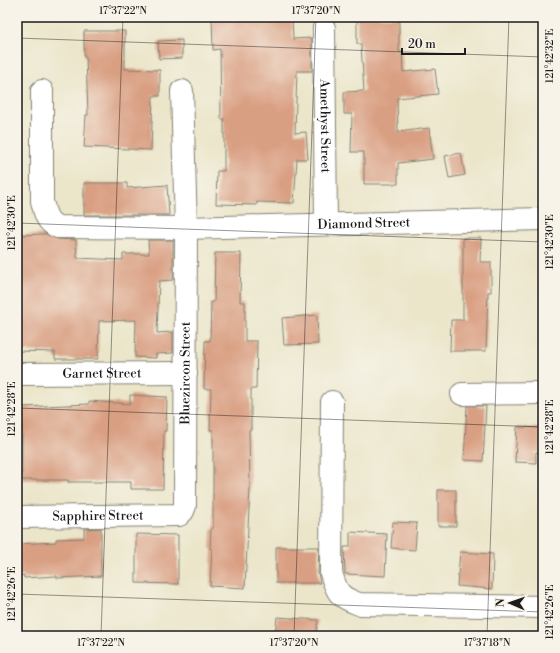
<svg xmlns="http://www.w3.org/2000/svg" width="560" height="653" viewBox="0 0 560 653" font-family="'Libre Bodoni',serif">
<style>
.building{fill:#d99f82}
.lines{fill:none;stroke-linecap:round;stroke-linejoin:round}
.street-casing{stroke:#848173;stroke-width:24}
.street{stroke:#fff;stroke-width:22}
.ticks{fill:none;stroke:#1c1c1c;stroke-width:1;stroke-opacity:0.45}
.labels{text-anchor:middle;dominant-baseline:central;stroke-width:3;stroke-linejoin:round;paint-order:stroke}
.street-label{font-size:13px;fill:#1c1c1c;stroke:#f7f3e8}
.neatline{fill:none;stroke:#1c1c1c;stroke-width:1.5}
.ticks-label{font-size:10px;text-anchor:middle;fill:#1c1c1c}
</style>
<rect width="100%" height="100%" fill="#f7f3e8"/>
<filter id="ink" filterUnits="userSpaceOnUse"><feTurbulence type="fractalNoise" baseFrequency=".025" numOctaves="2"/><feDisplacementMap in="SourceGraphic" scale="8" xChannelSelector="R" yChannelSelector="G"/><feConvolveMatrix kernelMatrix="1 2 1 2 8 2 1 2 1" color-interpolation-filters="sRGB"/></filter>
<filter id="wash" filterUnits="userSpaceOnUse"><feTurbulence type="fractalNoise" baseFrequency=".012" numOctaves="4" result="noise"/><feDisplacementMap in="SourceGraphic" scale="16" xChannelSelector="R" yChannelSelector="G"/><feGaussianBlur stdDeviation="0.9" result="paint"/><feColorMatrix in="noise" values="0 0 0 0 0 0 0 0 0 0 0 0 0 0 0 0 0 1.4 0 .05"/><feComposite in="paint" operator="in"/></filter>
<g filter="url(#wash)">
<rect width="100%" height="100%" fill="#ebe6ca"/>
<g id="blocks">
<path class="building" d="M212 17H292L293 39 312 38V71H297L295 133 306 132 308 159H297L294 203 257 202V205L216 204 217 171H224V119H221L220 49 213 50Z
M357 17H399V52H402L403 72 435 69 438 94 397 98 398 132 429 128 433 159 398 163V184H364V152H351L352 114H344V92L364 91 361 44H357Z
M84 31H125V69L160 70V96H153L151 150 84 147 86 115H88L86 57H84Z
M182 40V58L159 59 158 41Z
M461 153 465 175 449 178 445 156Z
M84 183H127V188L167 185 169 215H84Z
M46 234 58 239 76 240 77 258 123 260V254H149L148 240H173V280L159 281 157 333 173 332V353L156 354V358L135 357 136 320 99 321 98 359H55V352L17 351V235Z
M463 238H481L480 262H491V292H488L486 351H450L451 320H463Z
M215 253H241L240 302H245V341H257L256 389H251V430H249L250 488 245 588 210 586 212 549H210L211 528H213V430H210L211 389H204L205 341H210L211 302H214Z
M317 315 318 344 284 345 282 318Z
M130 395 167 397 166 431H164L163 489H131V482H68V480H22V407L89 404V401L130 404Z
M467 406H486L483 461 464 460Z
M517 427 543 428V453L536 452V463L515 462Z
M438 490H456V526H438Z
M393 522 417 523 415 550 391 548Z
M101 528V576L57 578V576L24 578V575L17 576V544L56 542V539L84 538V529Z
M350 532 387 534 385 576 345 574 344 547H350Z
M136 534 178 535V584L136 583Z
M276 547H319L318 573 320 583H276Z
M460 552 493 554 492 589 457 586Z
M277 617 318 620 316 636H275Z"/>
</g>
</g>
<g filter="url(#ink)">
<use href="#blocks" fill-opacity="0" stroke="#848173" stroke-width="1"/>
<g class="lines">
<defs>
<g id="street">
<path id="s1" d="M324 28 326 224"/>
<path id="s2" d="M42 91V201C45 213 46 222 58 227L186 228 543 219"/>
<path id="s3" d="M17 374 186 373"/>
<path d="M462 394 543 393"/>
<path d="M332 402 331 573C337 593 339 597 359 604L543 607"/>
<path id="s4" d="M17 517 179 515 183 511 185 506 186 228 182 91"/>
</g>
</defs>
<use href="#street" class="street-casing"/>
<use href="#street" class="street"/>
</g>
</g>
<path class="ticks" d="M17 38 543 57M17 223 543 242M17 408 543 427M17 594 543 612M101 636 123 17M294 636 316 17M487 636 509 17"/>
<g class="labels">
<g class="street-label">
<text stroke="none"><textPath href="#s1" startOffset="98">Amethyst Street</textPath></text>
<text stroke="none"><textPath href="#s2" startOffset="448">Diamond Street</textPath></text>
<text stroke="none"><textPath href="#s4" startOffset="306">Bluezircon Street</textPath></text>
<text stroke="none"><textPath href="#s3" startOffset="85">Garnet Street</textPath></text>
<text stroke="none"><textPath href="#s4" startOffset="81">Sapphire Street</textPath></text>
</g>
</g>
<rect width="560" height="653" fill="none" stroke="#f7f3e8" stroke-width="44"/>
<g transform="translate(510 603) rotate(272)" stroke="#f7f3e8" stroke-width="3" paint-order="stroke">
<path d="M0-3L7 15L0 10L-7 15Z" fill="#1c1c1c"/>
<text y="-6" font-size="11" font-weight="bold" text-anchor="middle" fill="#1c1c1c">N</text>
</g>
<path d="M402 48v6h63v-6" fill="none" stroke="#1c1c1c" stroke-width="2"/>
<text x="408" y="48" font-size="12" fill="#1c1c1c" stroke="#f7f3e8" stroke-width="3" paint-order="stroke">20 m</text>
<rect x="22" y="22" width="516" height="609" class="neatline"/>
<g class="ticks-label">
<text x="123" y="14">17°37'22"N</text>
<text x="316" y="14">17°37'20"N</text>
<text transform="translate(549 56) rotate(-90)" y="4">121°42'32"E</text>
<text transform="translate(11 223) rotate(-90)" y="4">121°42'30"E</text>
<text transform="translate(549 242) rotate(-90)" y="4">121°42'30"E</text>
<text transform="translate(11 409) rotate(-90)" y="4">121°42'28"E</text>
<text transform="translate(549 427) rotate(-90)" y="4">121°42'28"E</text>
<text transform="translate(11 594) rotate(-90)" y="4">121°42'26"E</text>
<text transform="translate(549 612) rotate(-90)" y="4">121°42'26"E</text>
<text x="101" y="646">17°37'22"N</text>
<text x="294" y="646">17°37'20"N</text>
<text x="487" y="646">17°37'18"N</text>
</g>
</svg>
